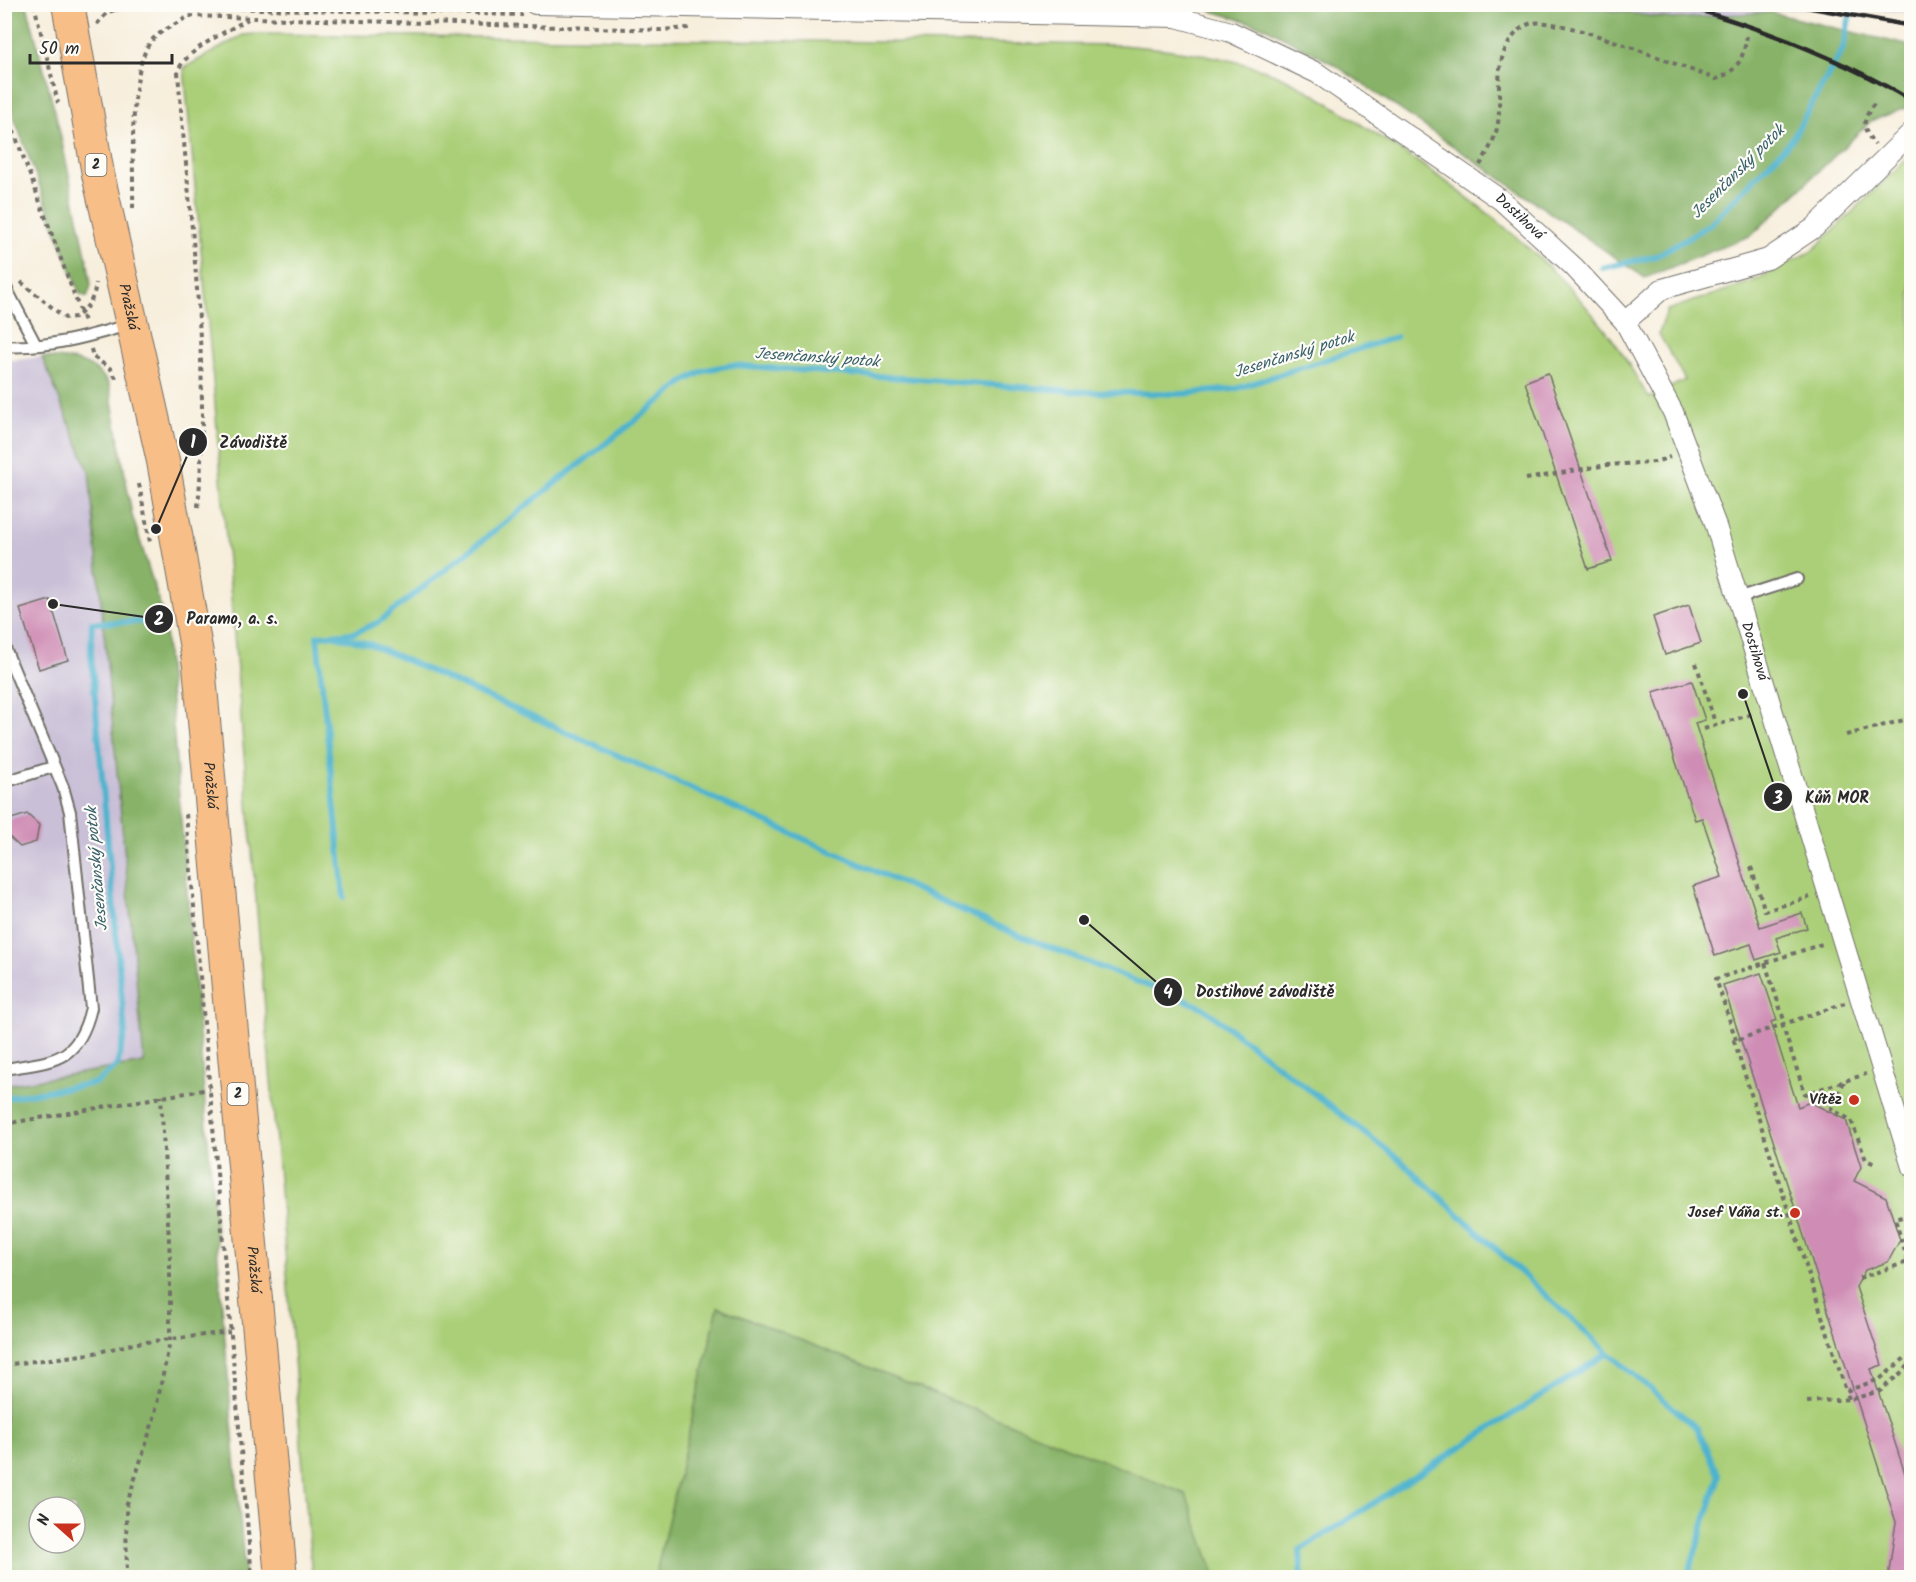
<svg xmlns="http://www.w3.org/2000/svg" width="1916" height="1582" viewBox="0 0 1916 1582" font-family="Kalam,sans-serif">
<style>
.industrial{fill:#c9bfd7}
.green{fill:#aacf78;stroke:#6a7d52;stroke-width:1.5}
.forest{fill:#87b268;stroke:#596e4a;stroke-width:1.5;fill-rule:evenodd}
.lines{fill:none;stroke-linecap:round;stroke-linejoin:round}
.stream{stroke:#4eb3cd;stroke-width:6}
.building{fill:#cf8db5}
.service-casing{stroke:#726f69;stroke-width:14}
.minor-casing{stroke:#726f69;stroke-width:22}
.primary-casing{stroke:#726f69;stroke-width:34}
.path{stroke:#726f69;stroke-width:4;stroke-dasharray:4.5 4.5;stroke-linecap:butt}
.service{stroke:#fff;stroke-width:10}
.minor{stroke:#fff;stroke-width:20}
.primary{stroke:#f7be88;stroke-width:32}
.rail{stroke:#2b2b2b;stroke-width:4.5}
.poi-dot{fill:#c8321e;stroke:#fdfcf7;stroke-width:2}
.labels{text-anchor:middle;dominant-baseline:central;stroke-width:4.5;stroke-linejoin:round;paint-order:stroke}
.shield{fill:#fdfcf7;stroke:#6a6a68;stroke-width:1.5}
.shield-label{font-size:14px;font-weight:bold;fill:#2b2b2b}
.street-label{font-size:15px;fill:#2b2b2b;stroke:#fdfcf7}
.poi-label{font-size:15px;font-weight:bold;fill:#2b2b2b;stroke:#fdfcf7;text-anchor:end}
.water-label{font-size:16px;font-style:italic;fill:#39616c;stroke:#fdfcf7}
.leader{fill:none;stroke:#2b2b2b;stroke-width:2}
.callout-dot{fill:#2b2b2b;stroke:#fdfcf7;stroke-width:2}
.mark-label{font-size:18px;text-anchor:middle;font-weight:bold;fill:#fff}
.callout-label{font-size:16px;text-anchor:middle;font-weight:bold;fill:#2b2b2b;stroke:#fdfcf7;stroke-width:4.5;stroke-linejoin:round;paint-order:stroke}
</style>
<rect width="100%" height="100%" fill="#fdfcf7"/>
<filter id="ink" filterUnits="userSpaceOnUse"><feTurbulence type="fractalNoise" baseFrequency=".0167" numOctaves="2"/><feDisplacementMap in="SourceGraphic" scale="12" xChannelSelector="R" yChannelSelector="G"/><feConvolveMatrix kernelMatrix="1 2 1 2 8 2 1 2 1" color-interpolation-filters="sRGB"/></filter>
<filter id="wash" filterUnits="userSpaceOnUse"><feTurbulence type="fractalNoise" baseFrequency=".008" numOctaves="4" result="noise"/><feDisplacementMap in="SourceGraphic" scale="24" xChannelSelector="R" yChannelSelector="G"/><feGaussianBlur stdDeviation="1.35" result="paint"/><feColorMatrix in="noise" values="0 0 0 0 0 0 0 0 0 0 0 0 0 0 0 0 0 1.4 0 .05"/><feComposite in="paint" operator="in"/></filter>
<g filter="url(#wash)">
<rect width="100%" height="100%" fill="#f7eedc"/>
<path class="industrial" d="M1911 4 1912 13 1834 6 1673 19 1570 5Z
M42 357 89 471 144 1063 5 1085V361Z"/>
<path class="green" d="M256 34 1121 45C1169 49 1217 54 1264 70 1304 84 1339 110 1374 133 1463 190 1550 255 1613 340 1626 358 1637 379 1649 398L1685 380 1659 334 1667 310 1754 281 1812 251 1911 155V1577H312L211 356 184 68 243 35Z"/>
<path class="forest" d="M5 4 27 5 58 124 88 264 91 285 87 297 80 294 5 93Z
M1570 5 1673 19 1769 12 1911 46V106L1871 121 1752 235 1645 278 1335 65 1265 27 1192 5Z
M42 357C70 359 92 359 109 384L132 515 164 618 245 1577H5V1085L144 1063 89 471ZM39 1507H75V1543H39Z
M718 1307 1186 1494 1216 1577H655Z"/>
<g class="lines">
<path class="stream" d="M1602 268 1656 256 1709 225 1791 141 1843 49 1852 4
M331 635 370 644 1013 933 1202 1007 1400 1160 1608 1353 1697 1428 1719 1476 1687 1578
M344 897 317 636 354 633 379 622 685 381 705 370 732 365 1089 392 1181 394 1235 389 1396 337
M4 1098 96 1083 117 1066 125 1033 91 653 92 623 166 621
M1302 1578 1300 1550 1608 1353"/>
</g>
<g id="blocks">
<path class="building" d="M1548 373 1612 561 1588 569 1525 382Z
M50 600 68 660 39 669 20 609Z
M1689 605 1701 643 1665 655 1653 617Z
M1692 681 1705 720 1695 723 1760 927 1802 913 1807 928 1776 938 1781 952 1756 960 1751 944 1715 956 1693 886 1722 877 1702 818 1695 820 1653 692Z
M27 814 39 825 36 842 20 847 7 835 11 819Z
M1761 973 1777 1020 1771 1022 1798 1107 1810 1102 1846 1120 1861 1167 1854 1181 1886 1197 1900 1240 1888 1262 1865 1270 1856 1287 1882 1365 1871 1369 1911 1492V1578H1888L1896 1522 1723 985Z"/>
</g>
</g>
<g filter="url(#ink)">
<use href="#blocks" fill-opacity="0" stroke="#726f69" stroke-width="1.5"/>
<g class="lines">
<defs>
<path id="service" d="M4 284 36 345
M4 346C46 349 91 336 131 324
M1738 598 1797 579
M4 646 63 787 70 812 91 1008C78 1063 53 1061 4 1069
M4 782 53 767"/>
<g id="minor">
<path id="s1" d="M535 4 1176 17 1231 32 1317 73 1501 200 1574 267 1625 322 1673 412 1715 523 1912 1167"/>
<path d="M1625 322 1662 289 1768 259 1814 228 1912 132"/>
</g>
<g id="primary">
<path id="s2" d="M68 4 98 174 163 461 199 665 281 1578"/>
</g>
</defs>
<use href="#service" class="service-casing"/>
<use href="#minor" class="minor-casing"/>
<use href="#primary" class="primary-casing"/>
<path class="path" d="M34 4 58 103
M115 10 131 6 522 15
M97 24 108 12 115 10V4
M1874 104C1861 122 1862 128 1875 145
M4 105 85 324
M1480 165C1487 153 1496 138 1498 123 1501 100 1496 79 1503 55 1507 43 1519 25 1533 23 1564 17 1680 67 1716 79 1738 71 1743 59 1747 36
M133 208C134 170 127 66 153 39 162 30 178 23 189 16L661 30 689 28
M21 282 65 318 77 317C88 307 94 299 96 283
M91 349 93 357 111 369 117 380
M1526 479 1607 465 1655 462 1670 457
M139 484 150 542
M198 507C211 362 189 217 178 72 183 51 228 31 248 19
M1696 663 1716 726
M1704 729 1755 713
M1846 735 1912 718
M186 814 252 1578
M1751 867 1765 911 1810 897
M1765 963 1785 1023
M1845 1003 1734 1041 1846 1391
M1782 1024 1805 1094 1866 1074
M1736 1040 1716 979 1825 943
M1844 1082 1831 1109 1851 1120 1866 1160 1875 1164
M4 1124 209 1089
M1859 1278 1908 1262 1895 1219 1912 1214
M4 1365 90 1354 137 1343 230 1332
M1849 1399 1846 1391 1880 1379 1912 1352
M1807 1402 1852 1399 1880 1391 1912 1363
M127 1578 126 1507 154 1418 170 1341V1259L161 1096"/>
<use href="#service" class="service"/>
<use href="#minor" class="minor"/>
<use href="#primary" class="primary"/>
<path class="rail" d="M1678 4C1760 27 1838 57 1912 101
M1789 4 1912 26"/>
</g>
</g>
<g class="poi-dot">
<circle cx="1854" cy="1100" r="6"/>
<circle cx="1795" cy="1213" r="6"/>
</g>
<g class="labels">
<g class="shield">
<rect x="85.5" y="154" width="21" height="22" rx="4.5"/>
<rect x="227.5" y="1083" width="21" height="22" rx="4.5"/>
</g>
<g class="shield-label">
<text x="96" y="165">2</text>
<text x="238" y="1094">2</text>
</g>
<g class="street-label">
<text stroke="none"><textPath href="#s1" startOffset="1042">Dostihová</textPath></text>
<text stroke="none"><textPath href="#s2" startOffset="309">Pražská</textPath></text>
<text stroke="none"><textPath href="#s1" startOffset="1546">Dostihová</textPath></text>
<text stroke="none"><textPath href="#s2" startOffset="795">Pražská</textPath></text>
<text stroke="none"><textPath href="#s2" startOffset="1281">Pražská</textPath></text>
</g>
<g class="poi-label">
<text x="1842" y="1100">Vítěz</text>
<text x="1783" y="1213">Josef Váňa st.</text>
</g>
<g class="water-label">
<text transform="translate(1738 172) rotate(-45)">Jesenčanský potok</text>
<text transform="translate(1294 355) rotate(-17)">Jesenčanský potok</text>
<text transform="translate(817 358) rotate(4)">Jesenčanský potok</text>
<text transform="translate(97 869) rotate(-95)">Jesenčanský potok</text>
</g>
</g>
<path class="leader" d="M156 529L193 442M53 604L159 619M1743 694L1778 797M1084 920L1168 992"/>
<g class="callout-dot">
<circle cx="156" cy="529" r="6"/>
<circle cx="53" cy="604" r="6"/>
<circle cx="1743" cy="694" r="6"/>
<circle cx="1084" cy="920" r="6"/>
<circle cx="193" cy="442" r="15"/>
<circle cx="159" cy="619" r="15"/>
<circle cx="1778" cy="797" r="15"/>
<circle cx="1168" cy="992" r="15"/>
</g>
<g class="mark-label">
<text x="193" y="448">1</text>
<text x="159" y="625">2</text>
<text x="1778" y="804">3</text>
<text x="1168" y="998">4</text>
</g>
<g class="callout-label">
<text x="253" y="448">Závodiště</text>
<text x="232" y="624">Paramo, a. s.</text>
<text x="1837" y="803">Kůň MOR</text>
<text x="1265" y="997">Dostihové závodiště</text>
</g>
<rect width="1916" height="1582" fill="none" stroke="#fdfcf7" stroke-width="24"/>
<g transform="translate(57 1525) rotate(291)"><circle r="28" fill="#fdfcf7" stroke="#a9a8a5" stroke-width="1.5"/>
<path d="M0-4.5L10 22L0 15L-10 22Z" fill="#c8321e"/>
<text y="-9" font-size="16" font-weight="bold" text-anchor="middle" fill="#2b2b2b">N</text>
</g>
<path d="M30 54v9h142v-9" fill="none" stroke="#2b2b2b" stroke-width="3"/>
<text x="39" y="54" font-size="18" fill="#2b2b2b" stroke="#fdfcf7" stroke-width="4.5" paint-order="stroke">50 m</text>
</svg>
